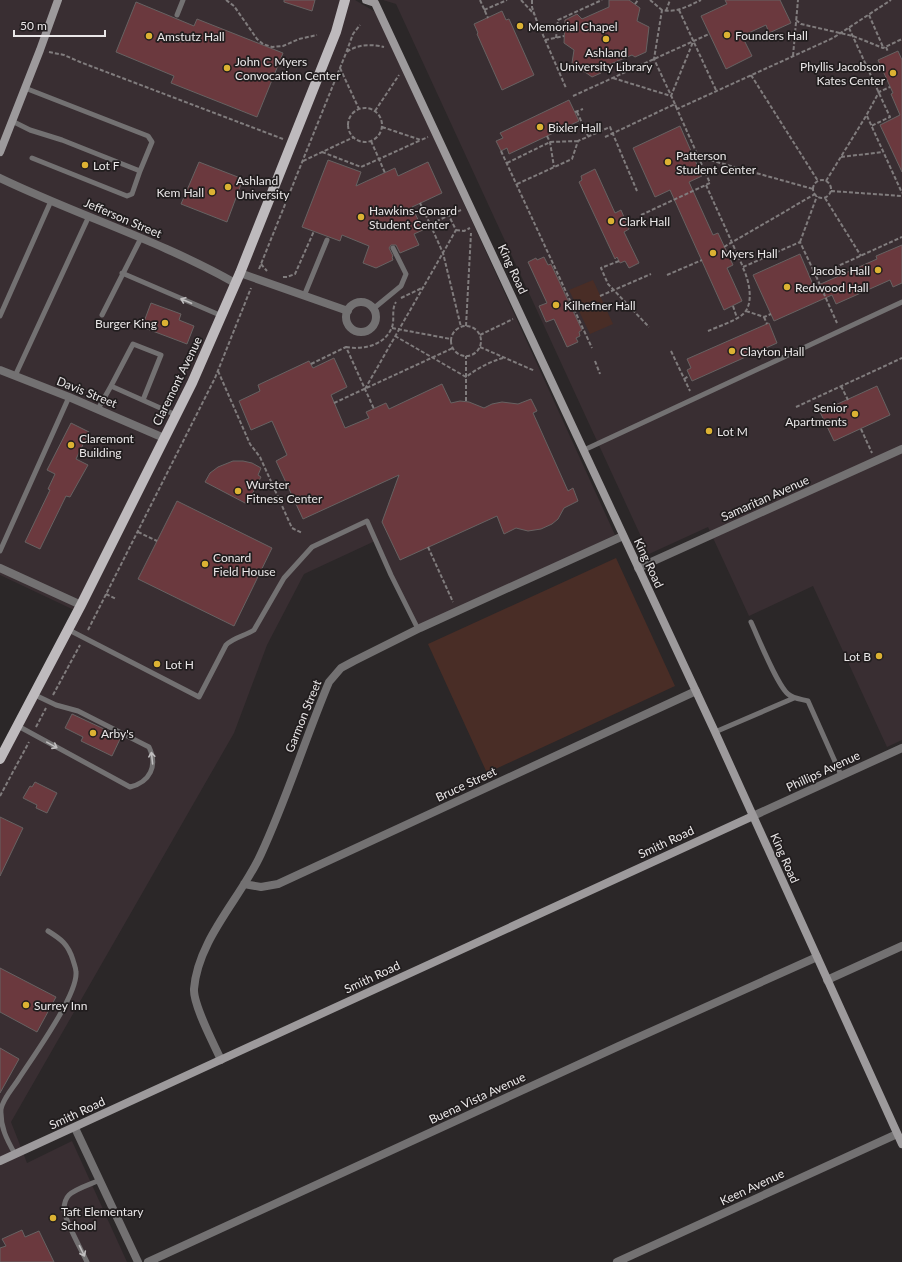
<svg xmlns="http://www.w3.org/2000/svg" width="902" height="1262" viewBox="0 0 902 1262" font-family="Lato,sans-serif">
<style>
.built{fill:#392e32}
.green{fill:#492d26}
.building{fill:#6b393e;stroke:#676262}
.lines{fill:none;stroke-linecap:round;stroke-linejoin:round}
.path{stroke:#807c7d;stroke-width:2;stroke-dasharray:4 2;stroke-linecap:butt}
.lane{stroke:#737172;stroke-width:5}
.street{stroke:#737172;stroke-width:8}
.secondary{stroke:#9d9a9c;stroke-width:8}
.primary{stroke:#bebabd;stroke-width:10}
.oneway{stroke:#c0bebf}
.poi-dot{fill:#dcb233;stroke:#211d1e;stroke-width:1.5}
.labels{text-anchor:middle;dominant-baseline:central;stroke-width:3.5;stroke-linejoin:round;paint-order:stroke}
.poi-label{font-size:12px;fill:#eae7e8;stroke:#211d1e;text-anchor:start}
.street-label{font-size:12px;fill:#eae7e8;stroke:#211d1e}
</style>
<rect width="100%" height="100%" fill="#2b2728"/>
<path class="built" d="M0 0H355L377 13 615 535 418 629 375 541 304 574 267 645 234 733 11 1122 27 1163 72 1141 127 1262H0V753L74 610 0 575Z
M383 0H902V740L887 747 813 586 749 616 708 527 649 554 396 4Z"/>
<path class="green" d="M593 280 613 324 590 334 569 290Z
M616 558 675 686 487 773 428 644Z"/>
<path class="building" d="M284 0H315L312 11 284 2Z
M609 0H629L640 8 637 21 649 27 646 52 635 57 632 55 601 68V73L592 77 572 63 574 50 564 43 565 20 577 14 582 19 609 7Z
M725 0H780L791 23 769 33 766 25 742 36 752 56 726 69 701 16 727 4Z
M136 2 194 26 197 19 283 53 257 117 171 83 174 76 116 52Z
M502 11 506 20 509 19 534 75 502 90 477 34 478 33 474 24Z
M898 51 902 60V172L880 125 900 115 891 94 893 93 878 60Z
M569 100 579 121 509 154 507 148 501 151 496 141 503 138 500 133Z
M680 126 702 176 689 182 713 235 718 233 733 265 727 268 742 301 724 310 670 190 655 197 633 148Z
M328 160 361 172 356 186 395 168 398 176 428 162 442 193 412 207 423 230 414 234 419 245 400 253 396 245H391L389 248 393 256 392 257 393 260 376 268 363 263 369 246 342 235 340 241 302 227Z
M199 162 243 179 227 222 181 204Z
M595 169 615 213 621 210 629 229 624 232 639 263 629 268 625 261 620 263 617 257 615 259 579 182 582 180 581 176Z
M902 245V283L893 287 890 280 836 304 832 295 774 321 753 275 800 254 814 287 877 259 876 256Z
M544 257 548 265 551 264 582 330 579 332 580 336 576 338 578 342 567 347 554 319 546 322 539 306 547 303 528 262 536 258 537 260Z
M151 303 181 314 179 320 194 326 187 344 142 327Z
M769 323 777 343 692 381 687 370 691 368 687 359Z
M334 358 347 387 331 395 345 428 369 418 366 412 386 403 389 409 442 384 451 403 460 401 469 402 484 408 492 404 502 402 518 404 531 399 537 411 533 413 568 491 573 488 578 501 564 508 558 519 552 524 541 529 528 531 516 528 504 534 497 516 400 560 382 522 399 475 303 519 276 461 287 455 272 421 251 430 239 401 260 391 258 385 309 361 313 368Z
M877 386 890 415 834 441 820 412Z
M71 423 89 432 76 459 88 465 70 497 66 496 40 549 25 542 50 490 48 489 55 474 47 470Z
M233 461H243L252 463 261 468 258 475 261 477 247 504 205 482 210 473 218 467Z
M177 501 272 548 234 626 138 579Z
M72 714 121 737 112 756 81 741 83 737 65 728Z
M35 782 57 793 47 813 36 808 37 805 23 798 30 786 32 787Z
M0 817 23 828 0 876Z
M0 968 56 997 37 1032 0 1012Z
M0 1048 19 1059 0 1093Z
M22 1230 25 1237 39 1231 54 1262H0V1248L6 1246 2 1239Z"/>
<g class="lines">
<path class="path" d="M226 0 234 6 257 39 263 44 272 47 283 46 299 39 317 35
M480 0 488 18
M521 0 534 14
M532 0V7L536 19 566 88
M650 0 662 10
M635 4 638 0
M484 10 507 0
M679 10 716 90
M666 11 670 0
M869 15 883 47
M796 20 801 24 853 36 883 48 902 39
M849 28 890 117 871 126
M556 38 558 20 602 0
M545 40 564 36
M886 47 888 52
M49 52 64 55 80 62 283 139
M347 52C357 44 372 44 384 47
M793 56 798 0
M617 61 623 73
M340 68 359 109
M751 75 818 181
M613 78 671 96 693 42
M573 96 709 34
M675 104 654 59 662 10C677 13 688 6 701 0
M348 125a17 17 0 1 1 34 0a17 17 0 1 1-34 0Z
M375 111 399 75
M575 112 583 109
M577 112 588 136
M867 116 902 193
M382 127 421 140 428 137
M547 136 550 142 554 167
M605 137 675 104 677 109
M371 141 379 159 421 140
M501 151 592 348
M322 152 361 167 379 159 385 173
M699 157 813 189
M841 157 883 152
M303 161 354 137
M507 163 550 142 578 141
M813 189a9 9 0 1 1 18 0a9 9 0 1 1-18 0Z
M826 181 866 116 879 92 890 87
M517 184 572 159 578 141 610 127 637 191
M706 185 743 267 800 242 816 276 902 237
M831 191 902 196
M825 198 861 256
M420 203 430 224 461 210
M641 215 710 183 677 109 833 38 891 0
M430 224 443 253 461 327
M456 230 464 231 470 228
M800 242 817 196
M724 247 815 194
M619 261 601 268 608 284 649 327
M261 264 267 271
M259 269 346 53 353 34 360 25
M667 275 702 260
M816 276 837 323
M283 277H287L295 274 314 231
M600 296 651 274
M401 298 424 287
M733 306 737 318
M746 311 764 317 771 314
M764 317 767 324
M466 326 471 233
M451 341a15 15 0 1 1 30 0a15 15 0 1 1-30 0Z
M392 328 451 339
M708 331C717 327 735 321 742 315 755 305 749 280 743 268
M480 335 513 319
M395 336 466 377C478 368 489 362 503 358
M346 347C362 350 385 346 392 327 395 319 391 310 396 302
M480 347 535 371
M671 351 690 391
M595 361 600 374
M311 364 346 347 374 409
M218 371 250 444 260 457 292 528 302 533
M684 379 689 376
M841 386 848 400
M365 389 456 230 449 216
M466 401V356
M334 403 453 348
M796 407 902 358
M861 429 872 453
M138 532 157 541
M428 547 453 602
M106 594 116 599
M88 630 215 378 251 288
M53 695 80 645
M36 727 46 708
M0 796 29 742"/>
<path class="lane" d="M177 15 183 0
M25 88 148 136 152 142 140 171
M12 121 30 130 62 140 140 171 132 194 127 196 32 158
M122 273 222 316
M304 296 327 240
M373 309 401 286 406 274 393 248
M102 315 141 238
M0 316 51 201
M15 376 89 216
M111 386 133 344 161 355 143 400
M98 409 111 386 176 415
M584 450 902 302
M0 551 69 397
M751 622C758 637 777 685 788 694 794 699 801 699 808 701L841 775
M69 630 199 697 226 645C234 637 245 636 254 630L284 578 312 547 367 521 391 575 418 629
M18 726 130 787C150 782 158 766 149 747L78 711 56 705 35 695
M715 732 794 698
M15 1154C7 1140 0 1127 1 1109 3 1099 12 1089 18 1080 32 1058 78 995 76 972 76 968 74 964 73 960 68 944 61 939 48 931
M87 1262C81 1249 66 1223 64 1210 64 1205 65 1199 69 1195 75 1189 91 1184 100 1180"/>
<path class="street" d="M0 178C77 215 161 241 235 283
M240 273 348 311
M346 317a15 15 0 1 1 30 0a15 15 0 1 1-30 0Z
M0 370 69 397 164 438
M0 568 81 605
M638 568 902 449
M753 816 902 748
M244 884 261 887 278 884 696 691
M827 980 902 946
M221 1060C214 1044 193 1005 194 989 198 939 241 898 261 854 287 798 305 739 329 682L341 668 354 661 420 628 623 536
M75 1128 138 1262
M148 1262 619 1046 817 957
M617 1262 897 1134"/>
<path class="secondary" d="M366 0 375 3 715 732 902 1144
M0 152 40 50 58 0
M0 1161 753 816"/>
<path class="primary" d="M0 759 81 605 192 383 240 273 336 32 345 0"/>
</g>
<defs><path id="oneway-shaft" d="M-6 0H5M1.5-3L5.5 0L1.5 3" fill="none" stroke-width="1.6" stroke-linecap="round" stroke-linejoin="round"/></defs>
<g class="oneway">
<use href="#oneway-shaft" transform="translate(186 301) rotate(-157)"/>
<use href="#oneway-shaft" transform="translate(52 745) rotate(29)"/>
<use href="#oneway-shaft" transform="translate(152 758) rotate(-96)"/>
<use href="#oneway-shaft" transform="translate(82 1251) rotate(64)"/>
</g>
<g class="poi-dot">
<circle cx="520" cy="26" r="4"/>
<circle cx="727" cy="35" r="4"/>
<circle cx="149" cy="36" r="4"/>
<circle cx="606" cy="39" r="4"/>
<circle cx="227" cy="68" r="4"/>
<circle cx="893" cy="73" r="4"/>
<circle cx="540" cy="127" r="4"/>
<circle cx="668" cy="162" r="4"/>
<circle cx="85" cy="165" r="4"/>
<circle cx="228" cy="187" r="4"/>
<circle cx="212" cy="192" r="4"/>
<circle cx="361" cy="217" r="4"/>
<circle cx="611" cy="221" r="4"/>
<circle cx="713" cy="253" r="4"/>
<circle cx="878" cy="270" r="4"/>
<circle cx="787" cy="287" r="4"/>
<circle cx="556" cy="305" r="4"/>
<circle cx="165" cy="323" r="4"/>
<circle cx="732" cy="351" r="4"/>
<circle cx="855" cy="414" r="4"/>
<circle cx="709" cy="431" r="4"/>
<circle cx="71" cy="445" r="4"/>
<circle cx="238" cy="491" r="4"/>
<circle cx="205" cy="564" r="4"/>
<circle cx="879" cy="656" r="4"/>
<circle cx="157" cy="664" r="4"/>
<circle cx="93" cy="733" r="4"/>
<circle cx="26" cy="1005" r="4"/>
<circle cx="53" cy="1218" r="4"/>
</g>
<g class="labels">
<g class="poi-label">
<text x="528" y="26">Memorial Chapel</text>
<text x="735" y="35">Founders Hall</text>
<text x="157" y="36">Amstutz Hall</text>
<text x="606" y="52" text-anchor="middle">Ashland<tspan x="606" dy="14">University Library</tspan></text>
<text x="235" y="61">John C Myers<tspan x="235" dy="14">Convocation Center</tspan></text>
<text x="885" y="66" text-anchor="end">Phyllis Jacobson<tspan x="885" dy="14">Kates Center</tspan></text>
<text x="548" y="127">Bixler Hall</text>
<text x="676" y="155">Patterson<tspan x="676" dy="14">Student Center</tspan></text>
<text x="93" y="165">Lot F</text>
<text x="236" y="180">Ashland<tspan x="236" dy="14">University</tspan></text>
<text x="204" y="192" text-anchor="end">Kem Hall</text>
<text x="369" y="210">Hawkins-Conard<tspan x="369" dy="14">Student Center</tspan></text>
<text x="619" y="221">Clark Hall</text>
<text x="721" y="253">Myers Hall</text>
<text x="870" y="270" text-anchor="end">Jacobs Hall</text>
<text x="795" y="287">Redwood Hall</text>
<text x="564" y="305">Kilhefner Hall</text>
<text x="157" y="323" text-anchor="end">Burger King</text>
<text x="740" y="351">Clayton Hall</text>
<text x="847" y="407" text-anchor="end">Senior<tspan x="847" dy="14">Apartments</tspan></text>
<text x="717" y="431">Lot M</text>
<text x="79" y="438">Claremont<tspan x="79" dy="14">Building</tspan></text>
<text x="246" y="484">Wurster<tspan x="246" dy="14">Fitness Center</tspan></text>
<text x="213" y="557">Conard<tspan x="213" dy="14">Field House</tspan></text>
<text x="871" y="656" text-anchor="end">Lot B</text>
<text x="165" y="664">Lot H</text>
<text x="101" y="733">Arby's</text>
<text x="34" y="1005">Surrey Inn</text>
<text x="61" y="1211">Taft Elementary<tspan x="61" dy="14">School</tspan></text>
</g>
<g class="street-label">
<text transform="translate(123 218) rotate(23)">Jefferson Street</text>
<text transform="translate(513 269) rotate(65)">King Road</text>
<text transform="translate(177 381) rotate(-64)">Claremont Avenue</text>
<text transform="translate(87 392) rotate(22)">Davis Street</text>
<text transform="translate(765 498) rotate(-24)">Samaritan Avenue</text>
<text transform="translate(649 563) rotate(65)">King Road</text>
<text transform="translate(303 716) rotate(-68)">Garmon Street</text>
<text transform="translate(823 771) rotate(-25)">Phillips Avenue</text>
<text transform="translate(466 784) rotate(-25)">Bruce Street</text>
<text transform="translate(666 842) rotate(-25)">Smith Road</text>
<text transform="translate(785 858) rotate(66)">King Road</text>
<text transform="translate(372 977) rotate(-25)">Smith Road</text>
<text transform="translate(477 1098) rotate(-25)">Buena Vista Avenue</text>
<text transform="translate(77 1113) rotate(-25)">Smith Road</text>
<text transform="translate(752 1187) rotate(-25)">Keen Avenue</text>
</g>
</g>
<path d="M14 30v6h91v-6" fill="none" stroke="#eae7e8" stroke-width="2"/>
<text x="20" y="30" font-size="12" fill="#eae7e8" stroke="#211d1e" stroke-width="3" paint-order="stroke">50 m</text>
</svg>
